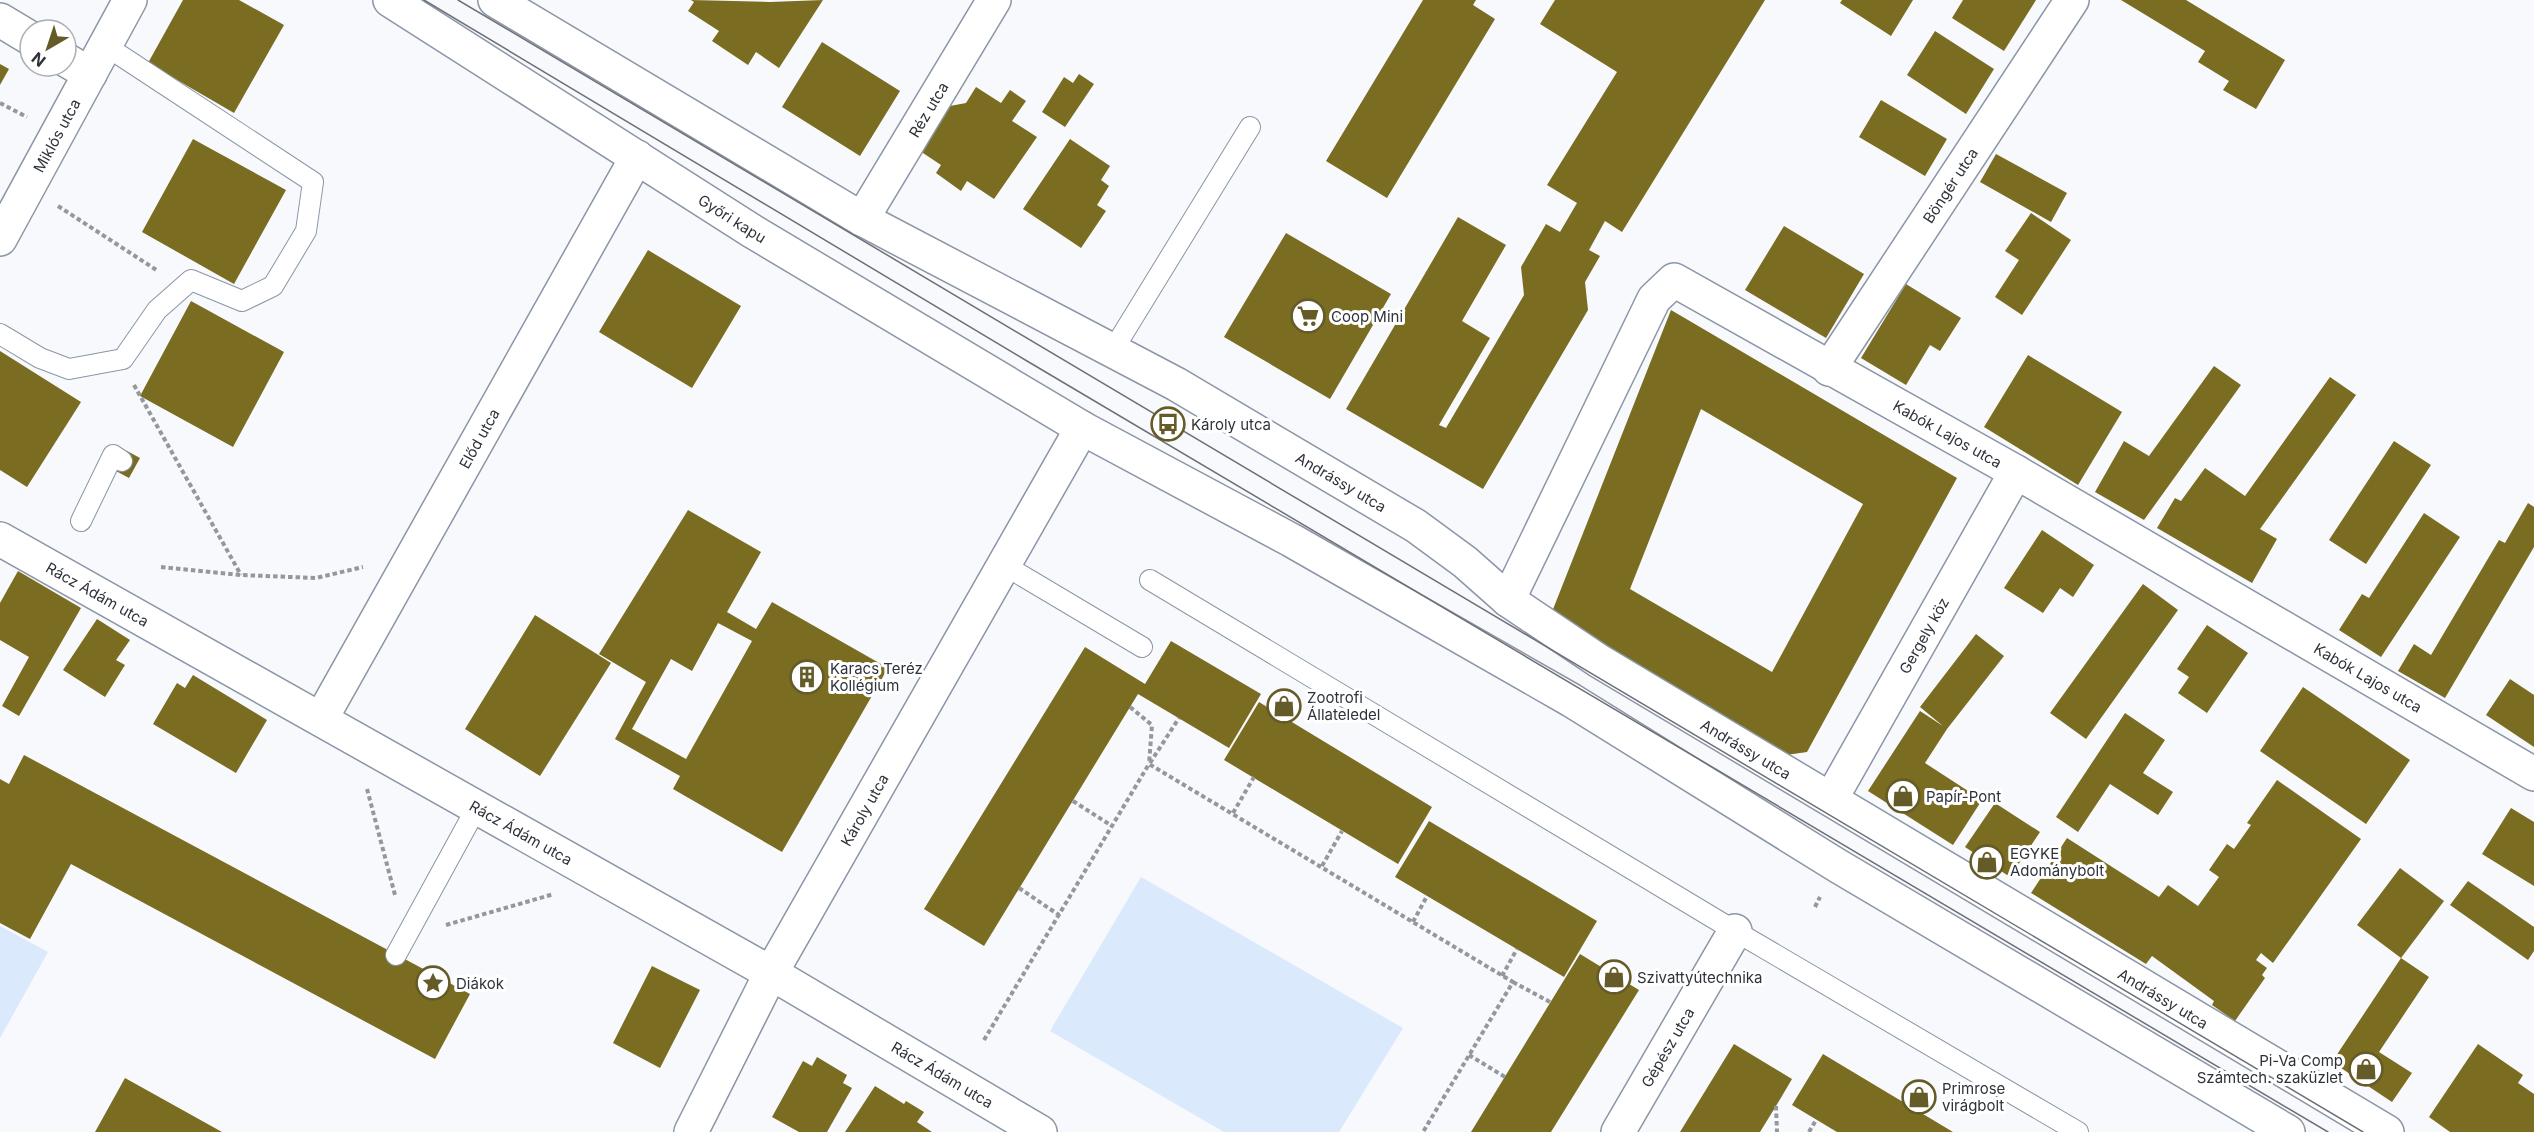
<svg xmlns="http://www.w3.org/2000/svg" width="2534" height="1132" viewBox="0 0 2534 1132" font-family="Inter,sans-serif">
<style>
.green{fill:#dbe9fd}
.building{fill:#7a6c20;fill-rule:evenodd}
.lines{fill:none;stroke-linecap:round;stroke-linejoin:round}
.lane-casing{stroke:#8a96a6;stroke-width:22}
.street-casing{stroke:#8a96a6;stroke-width:36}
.secondary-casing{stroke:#8a96a6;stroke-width:36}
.path{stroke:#94979d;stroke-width:4;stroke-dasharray:4.5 3;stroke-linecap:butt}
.lane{stroke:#fff;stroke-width:20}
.street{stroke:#fff;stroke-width:33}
.secondary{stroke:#fff;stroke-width:33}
.tram{stroke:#6c7076;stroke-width:1.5}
.labels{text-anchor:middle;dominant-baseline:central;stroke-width:6;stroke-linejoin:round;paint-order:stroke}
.street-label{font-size:15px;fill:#2e333a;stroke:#fff}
.poi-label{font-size:15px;fill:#2e333a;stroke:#fff;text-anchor:start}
</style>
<rect width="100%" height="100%" fill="#f7f9fd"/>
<path class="green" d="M1141 877 1403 1028 1339 1132H1224L1050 1031Z
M0 926 48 952 0 1038Z"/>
<path class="building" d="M183 0H239L284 25 234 113 148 63Z
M691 0 770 2 823 0 779 68 756 52 748 65 712 41 719 31 688 11 694 2Z
M1423 0H1476L1473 5 1495 19 1387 198 1326 161Z
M1555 0H1765L1622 232 1605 221 1589 250 1600 256 1585 282 1588 310 1483 489 1346 409 1458 217 1506 245 1462 321 1490 338 1439 425 1446 428 1524 295 1521 267 1546 224 1560 232 1577 203 1547 185 1617 72 1540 24Z
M1842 0H1913L1891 36 1840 3Z
M1963 0H2036L2004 51 1952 18Z
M2121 0H2186L2285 60 2256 109 2223 90 2229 81 2198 62 2205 51Z
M1935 31 1994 69 1966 114 1907 75Z
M822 42 900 91 860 156 782 107Z
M0 64 9 69 0 85Z
M1079 74 1094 84 1065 127 1042 112 1064 77 1073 83Z
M976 87 1001 103 1010 90 1026 101 1012 121 1037 137 994 199 967 181 961 191 936 173 941 165 920 151 950 106 966 103Z
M1881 100 1947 139 1925 176 1859 137Z
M193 139 286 190 234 284 142 232Z
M1070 139 1110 166 1101 180 1109 186 1097 205 1106 211 1081 248 1023 209Z
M1996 154 2067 193 2051 222 1980 182Z
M2031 213 2071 240 2022 315 1995 297 2019 260 2005 251Z
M1784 226 1864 274 1826 338 1745 290Z
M1286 233 1391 294 1330 399 1224 337Z
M648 250 741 306 692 388 599 332Z
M1906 284 1961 318 1940 351 1930 345 1906 385 1861 358Z
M191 301 284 352 233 447 140 396Z
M1671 310 1957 478 1807 752 1779 756 1548 622ZM1701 409 1863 504 1772 672 1630 589Z
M0 351 81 402 27 487 0 470Z
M2028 355 2122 412 2078 485 1984 427Z
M2214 366 2241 385 2144 520 2095 492 2124 441 2149 456Z
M2330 377 2356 395 2260 529 2277 539 2252 583 2157 528 2175 498 2181 501 2205 468 2245 496Z
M2394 441 2431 465 2366 564 2329 540Z
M127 451 140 458 129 478 116 471Z
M2528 503 2534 507V547L2445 698 2398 671 2414 644 2431 655 2499 540 2505 543Z
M688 510 761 552 727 612 756 629 772 602 888 668 782 852 673 789 680 776 615 739 646 682 599 654ZM718 623 752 641 686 759 632 729 671 659 692 671Z
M2424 513 2460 537 2381 657 2339 630 2362 594 2369 598Z
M2042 530 2094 565 2073 597 2060 588 2043 613 2004 588Z
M18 571 81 608 19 716 2 706 29 657 0 640V603Z
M2143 584 2178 610 2086 739 2050 713Z
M535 615 611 663 540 776 465 729Z
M97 619 130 640 116 660 125 665 105 697 63 670Z
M2207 625 2248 653 2207 713 2178 693 2189 677 2177 669Z
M1976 634 2004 656 1947 729 1925 763 1982 800 1953 845 1868 791 1920 711 1943 726 1920 707Z
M1171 641 1261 694 1229 748 1138 694 984 946 924 909 1085 647 1145 684Z
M193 675 267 720 236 773 153 724 177 683 185 688Z
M2510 679 2534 695V747L2486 715Z
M2303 687 2410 760 2366 824 2260 751Z
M1259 702 1432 807 1398 864 1224 760Z
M2125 713 2165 740 2143 773 2173 792 2158 815 2110 784 2078 832 2056 817Z
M24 755 470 994 435 1059 71 864 30 939 0 923V779L9 784Z
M2277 780 2361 839 2273 963 2261 953 2256 960 2267 968 2262 975 2265 978 2235 1021 2212 1005 2214 1001 2152 956 2146 964 2031 893 2067 838 2159 897 2168 885 2198 906 2219 877 2209 870 2227 844 2234 849 2251 825 2247 823Z
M1995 803 2040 832 2010 877 1965 847Z
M2511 808 2534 822V886L2482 854Z
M1429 821 1597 921 1564 977 1395 877Z
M2400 868 2444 901 2401 958 2357 925Z
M2468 881 2534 927V951L2528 960 2450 905Z
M1580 954 1639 990 1551 1132H1471Z
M2401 958 2429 977 2379 1052 2412 1073 2392 1102 2332 1062Z
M652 966 700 990 660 1068 613 1043Z
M1734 1044 1792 1079 1776 1106 1760 1132H1680Z
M2478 1044 2523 1075 2518 1083 2534 1094V1132H2450L2429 1117Z
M1823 1054 1953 1132H1837L1792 1105Z
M817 1057 847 1075 843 1083 852 1088 827 1132H799L772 1117 803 1061 812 1066Z
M125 1078 222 1132H95Z
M875 1086 904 1104 906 1101 924 1112 917 1122 932 1132H845Z"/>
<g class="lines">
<defs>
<path id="lane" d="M0 334 40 358 69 369 123 359 157 310 191 280 242 301 273 286 306 231 313 182 106 46
M1113 350 1250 127
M81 521 113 455 122 461
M1004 565 1142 647
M1150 580 1735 931 2078 1132
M396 955 477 807"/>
<g id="street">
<path d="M0 20 30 38"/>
<path d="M66 60 90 74"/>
<path id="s1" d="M862 219 994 0"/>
<path id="s2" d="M0 239 130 0"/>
<path id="s3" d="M1829 369 2072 0"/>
<path id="s4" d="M0 539 771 973 1040 1132"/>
<path id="s5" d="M1508 600 1654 299 1674 280 2016 472 2534 774"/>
<path id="s6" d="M321 719 637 157"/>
<path id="s7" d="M1831 799 2016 472"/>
<path id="s8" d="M691 1132 771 973 1082 428"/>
<path id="s9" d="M1618 1132 1735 931"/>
</g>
<g id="secondary">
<path id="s10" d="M390 0 752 231 1082 428 1291 540 1571 700 1838 866 2288 1132"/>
<path id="s11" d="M495 0 862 219 1176 384 1416 526 1465 562 1508 600 1599 661 2387 1132"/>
</g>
</defs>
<use href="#lane" class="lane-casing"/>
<use href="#street" class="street-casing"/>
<use href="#secondary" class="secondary-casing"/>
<path class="path" d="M0 103 27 117
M58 206 158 271
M134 385 241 575
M161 567 241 575 316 578 363 567
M1130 707 1152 725 1149 764
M1150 763 1179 718
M367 789 395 895
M1073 801 1112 826
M1233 813 1254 777
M1322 866 1342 831
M1019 888 1059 915
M1815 907 1820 897
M1413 922 1427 896
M446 925 554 894
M1502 976 1517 949
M1513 982 1550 1002
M984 1040 1149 764 1513 982 1423 1132
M1469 1055 1505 1077
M1776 1106 1777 1132
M1809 1132 1816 1120"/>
<use href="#lane" class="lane"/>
<use href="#street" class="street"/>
<use href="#secondary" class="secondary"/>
<path class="tram" d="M424 0 1027 361 2328 1132
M458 0 2363 1132"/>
</g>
<defs>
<symbol id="supermarket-ring" viewBox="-11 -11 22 22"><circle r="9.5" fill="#fff" stroke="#655b28" stroke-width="1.5"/><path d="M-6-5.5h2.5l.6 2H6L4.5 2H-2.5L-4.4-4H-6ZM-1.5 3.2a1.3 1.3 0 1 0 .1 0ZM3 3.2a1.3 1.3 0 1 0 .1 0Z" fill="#655b28"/></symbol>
<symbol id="bus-ring" viewBox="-11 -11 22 22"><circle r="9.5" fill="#fff" stroke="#655b28" stroke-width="1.5"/><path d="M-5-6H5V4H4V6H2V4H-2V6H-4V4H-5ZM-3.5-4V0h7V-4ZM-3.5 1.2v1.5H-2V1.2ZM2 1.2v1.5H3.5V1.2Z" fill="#655b28"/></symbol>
<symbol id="building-ring" viewBox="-11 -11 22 22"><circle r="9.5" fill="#fff" stroke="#655b28" stroke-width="1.5"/><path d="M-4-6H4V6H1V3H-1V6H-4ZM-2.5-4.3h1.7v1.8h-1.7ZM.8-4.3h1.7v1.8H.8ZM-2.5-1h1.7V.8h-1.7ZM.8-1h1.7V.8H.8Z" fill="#655b28"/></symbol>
<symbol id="shop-ring" viewBox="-11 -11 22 22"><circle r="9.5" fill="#fff" stroke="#655b28" stroke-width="1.5"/><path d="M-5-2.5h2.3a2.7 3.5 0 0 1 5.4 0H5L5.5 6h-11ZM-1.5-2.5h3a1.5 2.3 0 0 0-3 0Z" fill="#655b28"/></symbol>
<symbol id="sight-ring" viewBox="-11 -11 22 22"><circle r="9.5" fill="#fff" stroke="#655b28" stroke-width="1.5"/><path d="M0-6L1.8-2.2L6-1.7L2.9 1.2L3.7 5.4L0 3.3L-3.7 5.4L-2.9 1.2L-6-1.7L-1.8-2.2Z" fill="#655b28"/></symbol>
</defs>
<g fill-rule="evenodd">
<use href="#supermarket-ring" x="1289" y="297" width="38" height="38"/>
<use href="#bus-ring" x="1149" y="405" width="38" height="38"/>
<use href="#building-ring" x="788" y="658" width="38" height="38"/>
<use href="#shop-ring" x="1265" y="687" width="38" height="38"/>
<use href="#shop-ring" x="1884" y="777" width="38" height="38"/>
<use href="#shop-ring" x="1968" y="843" width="38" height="38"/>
<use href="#shop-ring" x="1595" y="958" width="38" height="38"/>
<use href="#sight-ring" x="414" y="964" width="38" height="38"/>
<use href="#shop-ring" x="2347" y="1050" width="38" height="38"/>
<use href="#shop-ring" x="1900" y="1078" width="38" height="38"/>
</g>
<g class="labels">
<g class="street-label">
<text stroke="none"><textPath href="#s1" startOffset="128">Réz utca</textPath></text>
<text stroke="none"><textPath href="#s2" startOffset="118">Miklós utca</textPath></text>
<text stroke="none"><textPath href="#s3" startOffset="220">Böngér utca</textPath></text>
<text stroke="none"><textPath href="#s10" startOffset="406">Győri kapu</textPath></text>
<text stroke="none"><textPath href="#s5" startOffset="676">Kabók Lajos utca</textPath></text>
<text stroke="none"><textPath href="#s6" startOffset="322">Előd utca</textPath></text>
<text stroke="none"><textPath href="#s11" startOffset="974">Andrássy utca</textPath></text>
<text stroke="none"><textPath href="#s4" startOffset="112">Rácz Ádám utca</textPath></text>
<text stroke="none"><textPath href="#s7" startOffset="188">Gergely köz</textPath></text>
<text stroke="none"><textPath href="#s5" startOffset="1162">Kabók Lajos utca</textPath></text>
<text stroke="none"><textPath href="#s11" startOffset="1460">Andrássy utca</textPath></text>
<text stroke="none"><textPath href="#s8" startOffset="366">Károly utca</textPath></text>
<text stroke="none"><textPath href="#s4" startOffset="598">Rácz Ádám utca</textPath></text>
<text stroke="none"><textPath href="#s11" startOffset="1946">Andrássy utca</textPath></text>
<text stroke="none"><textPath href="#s9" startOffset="98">Gépész utca</textPath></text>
<text stroke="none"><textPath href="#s4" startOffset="1084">Rácz Ádám utca</textPath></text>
</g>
<g class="poi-label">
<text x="1331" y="316">Coop Mini</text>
<text x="1191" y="424">Károly utca</text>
<text x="830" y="668">Karacs Teréz<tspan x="830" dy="17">Kollégium</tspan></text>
<text x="1307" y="697">Zootrofi<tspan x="1307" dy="17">Állateledel</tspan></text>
<text x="1926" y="796">Papír-Pont</text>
<text x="2010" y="853">EGYKE<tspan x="2010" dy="17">Adománybolt</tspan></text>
<text x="1637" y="977">Szivattyútechnika</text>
<text x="456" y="983">Diákok</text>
<text x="2343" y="1060" text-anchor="end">Pi-Va Comp<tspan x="2343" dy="17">Számtech. szaküzlet</tspan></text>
<text x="1942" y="1088">Primrose<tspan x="1942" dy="17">virágbolt</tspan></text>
</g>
</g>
<g transform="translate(48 48) rotate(219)"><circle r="28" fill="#ffffff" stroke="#abadb0" stroke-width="1.5"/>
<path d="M0-4.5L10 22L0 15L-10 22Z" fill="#655b28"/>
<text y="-9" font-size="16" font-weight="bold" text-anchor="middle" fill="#2e333a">N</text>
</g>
</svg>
